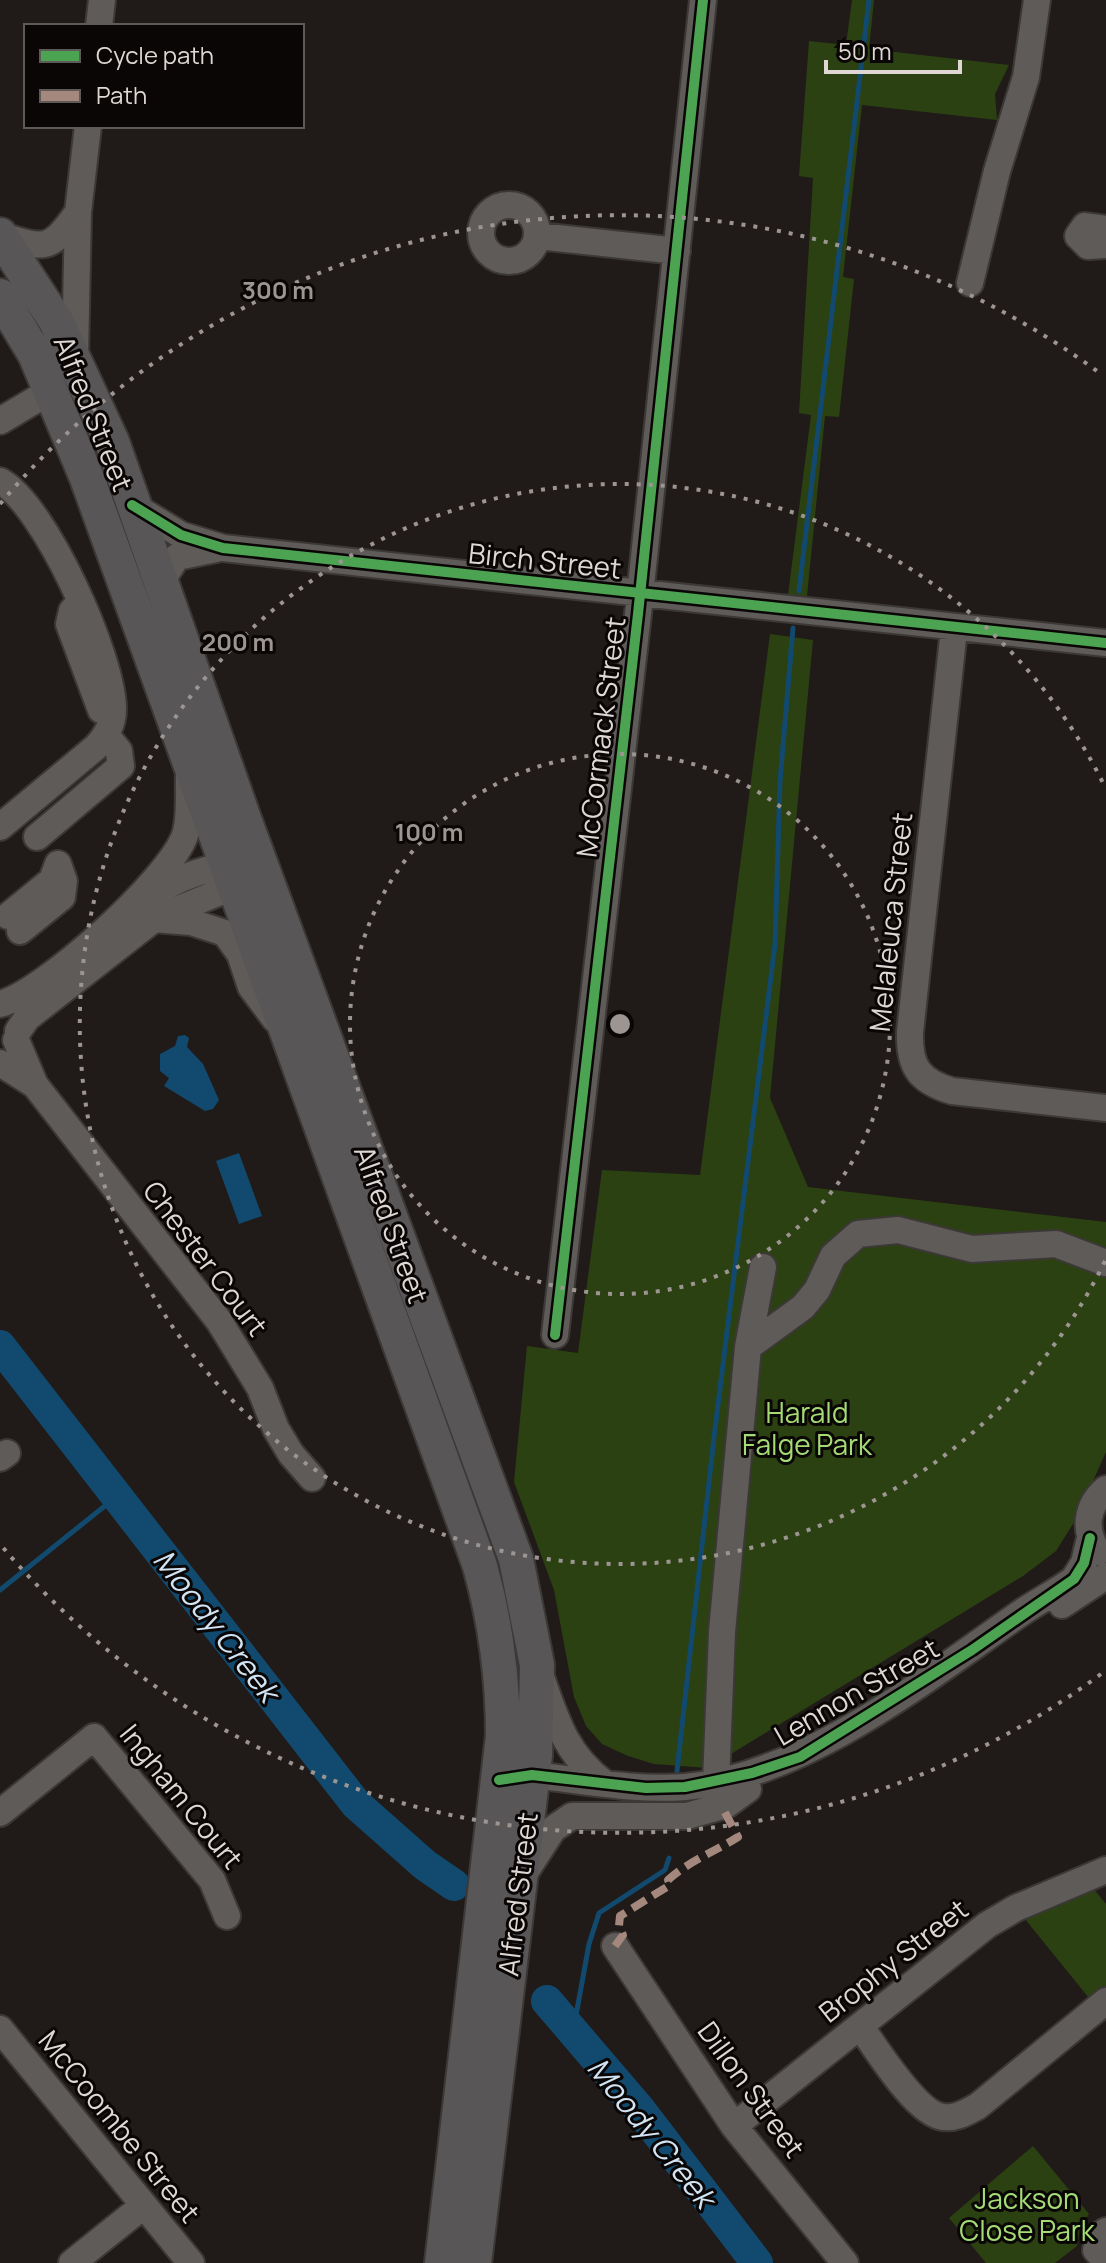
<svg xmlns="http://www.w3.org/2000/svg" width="1106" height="2263" viewBox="0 0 1106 2263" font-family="Manrope,sans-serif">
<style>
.green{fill:#2b4112}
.water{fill:#114a6e}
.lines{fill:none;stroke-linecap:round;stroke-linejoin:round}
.stream{stroke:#114a6e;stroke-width:5}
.river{stroke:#114a6e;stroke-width:32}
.minor-casing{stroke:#3c3836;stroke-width:30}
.major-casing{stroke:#3c3836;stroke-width:38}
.minor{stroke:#5e5b59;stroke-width:26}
.major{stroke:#595658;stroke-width:34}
.quiet{stroke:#a5887d;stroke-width:8;stroke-dasharray:16 8;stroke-linecap:butt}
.cycleway-casing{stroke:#090605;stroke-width:15}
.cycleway{stroke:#4ca352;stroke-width:10}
.ring{fill:none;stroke:#9c9592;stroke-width:4;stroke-dasharray:4 8}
.labels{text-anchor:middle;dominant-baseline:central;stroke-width:6;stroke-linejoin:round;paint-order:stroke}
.street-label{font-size:28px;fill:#ded7d4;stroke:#090605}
.park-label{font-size:28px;fill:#a5db75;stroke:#090605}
.water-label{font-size:30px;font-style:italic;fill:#d2e4f4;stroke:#090605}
.centre{fill:#9c9592;stroke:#090605;stroke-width:4}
.ring-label{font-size:24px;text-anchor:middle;font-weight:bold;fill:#9c9592;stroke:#090605;stroke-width:6;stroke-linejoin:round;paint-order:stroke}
</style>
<rect width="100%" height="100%" fill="#201b18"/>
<path class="green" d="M852 0H874L869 49 1009 65 995 94 997 120 862 105 843 277 854 279 839 417 825 416 807 596 788 595 811 415 799 413 813 178 799 176 809 41 846 45Z
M770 634 813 640 770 1098 808 1187 1106 1222V1452L1076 1519 1056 1551 1023 1576 708 1768 654 1764 628 1756 602 1744 586 1726 574 1697 554 1590 514 1482 527 1346 578 1353 602 1170 700 1175Z
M1084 1877 1106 1904V2019L1016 1908Z
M1033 2146 1089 2214 1080 2228 1077 2246 1055 2263H986L949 2218Z"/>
<path class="water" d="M185 1035 189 1038 187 1047 203 1064 219 1100 213 1109 205 1111 164 1086 169 1078 160 1071V1054L175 1046 178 1036Z
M239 1153 262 1216 239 1224 216 1161Z"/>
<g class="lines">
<path class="stream" d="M799 591 869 0
M0 1590 116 1497
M677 1771 714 1437 775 944 780 781 793 628
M573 2032 589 1944 599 1913 665 1870 669 1858"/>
<path class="river" d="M0 1346 356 1804 425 1865 454 1885
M547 2001 640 2110 757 2263"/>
<defs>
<path id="minor" d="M99 26 102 0
M481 233a28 28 0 1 1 56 0a28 28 0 1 1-56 0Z
M1106 229 1085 226 1078 236 1088 246 1106 245
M0 235C46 250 50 251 78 212
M538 236 677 251
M970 283 997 171 1026 77 1037 0
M75 357 78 212 88 126
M0 421 52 390
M0 481C45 505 113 658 113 709 113 725 106 736 96 747L0 827
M132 505 181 535 223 548 1106 643
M160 583 177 557 216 549
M80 602 72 611 69 624 101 710
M954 629 910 1032C909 1067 919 1081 952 1091L1106 1108
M37 837 121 766 119 751 106 735
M148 897C177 878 211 864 246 865
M8 916 52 880 58 864
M154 919 191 922 225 933 240 954 251 987 275 1019
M20 931 62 897 64 881 58 864
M0 1004C44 993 170 879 185 835 191 817 188 793 189 773
M18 1031 27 1018 154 919 235 886 249 875
M16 1040 35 1085 219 1321 260 1388 276 1429 291 1454 312 1478
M0 1063 35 1085
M555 1335 638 614 703 0
M748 1347 763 1267
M0 1458 7 1453
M1098 1552C1083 1530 1086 1506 1106 1489
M1062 1605 1106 1576
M542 1680C557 1723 567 1755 604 1783
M515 1777 532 1775C582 1780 634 1791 685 1787 804 1776 922 1682 1018 1615 1036 1602 1057 1592 1074 1579L1084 1563 1090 1538
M718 1798 716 1782 722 1632 748 1347 803 1307 817 1290 833 1256 858 1234 898 1230 972 1249 1056 1244 1106 1263
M0 1813 94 1737 212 1880 227 1916
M524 1874 553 1829 572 1816H687L726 1805 748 1789
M615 1946 734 2126 845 2263
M860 2026C876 2048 916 2114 943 2117 956 2119 967 2112 978 2106L1106 2001
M0 2029 191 2263
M734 2126 987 1925 1016 1908 1106 1870
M1106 2231 1100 2235 1096 2250 1106 2261
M72 2263 143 2206"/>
<path id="major" d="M0 235 56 321 112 442 244 819 516 1559 537 1665 535 1755 474 2263
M0 296 35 354 87 478 480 1566C496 1623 503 1677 503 1736L442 2263"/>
</defs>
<use href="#minor" class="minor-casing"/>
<use href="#major" class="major-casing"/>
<use href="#minor" class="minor"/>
<use href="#major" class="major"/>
<path class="quiet" d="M615 1946 623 1935 619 1926 620 1916 670 1885 668 1880C689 1861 714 1852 738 1837L722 1807"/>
<defs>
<path id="cycleway" d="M132 505 181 535 223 548 1106 643
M555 1335 638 614 703 0
M499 1780 532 1775 646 1788 685 1787 752 1773 800 1757 972 1650 1074 1579 1084 1563 1090 1538"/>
</defs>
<use href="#cycleway" class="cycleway-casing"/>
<use href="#cycleway" class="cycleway"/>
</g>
<g class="ring">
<circle cx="620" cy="1024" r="270"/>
<path d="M1105 1261A540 540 0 1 1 1105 787"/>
<path d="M1101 1674A809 809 0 0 1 0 1544M0 504A809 809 0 0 1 1101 374"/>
</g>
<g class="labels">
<g class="street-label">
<text transform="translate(94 413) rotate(68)">Alfred Street</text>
<text transform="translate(545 560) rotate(6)">Birch Street</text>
<text transform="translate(600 737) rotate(-83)">McCormack Street</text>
<text transform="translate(890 922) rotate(-84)">Melaleuca Street</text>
<text transform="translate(392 1224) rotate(70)">Alfred Street</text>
<text transform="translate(206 1258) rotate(53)">Chester Court</text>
<text transform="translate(856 1691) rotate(-30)">Lennon Street</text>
<text transform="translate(182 1796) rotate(51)">Ingham Court</text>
<text transform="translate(517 1894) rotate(-83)">Alfred Street</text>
<text transform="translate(893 1960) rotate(-38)">Brophy Street</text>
<text transform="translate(752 2089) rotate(54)">Dillon Street</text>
<text transform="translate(120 2126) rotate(51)">McCoombe Street</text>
</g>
<g class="park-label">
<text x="807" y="1412">Harald<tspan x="807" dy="32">Falge Park</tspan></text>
<text x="1027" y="2198">Jackson<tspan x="1027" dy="32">Close Park</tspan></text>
</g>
<g class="water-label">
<text transform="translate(217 1625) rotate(52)">Moody Creek</text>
<text transform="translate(652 2132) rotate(51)">Moody Creek</text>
</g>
</g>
<circle cx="620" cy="1024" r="12" class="centre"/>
<g class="ring-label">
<text x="278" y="299">300 m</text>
<text x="238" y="651">200 m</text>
<text x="429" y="841">100 m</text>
</g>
<rect x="24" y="24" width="280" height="104" fill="#090605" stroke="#5e5a58" stroke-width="2"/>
<rect x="40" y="50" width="40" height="12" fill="#4ca352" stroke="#5e5a58" stroke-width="2"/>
<text x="96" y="64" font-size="24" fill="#ded7d4">Cycle path</text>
<rect x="40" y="90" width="40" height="12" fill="#a5887d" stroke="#5e5a58" stroke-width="2"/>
<text x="96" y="104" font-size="24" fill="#ded7d4">Path</text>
<path d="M826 60v12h134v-12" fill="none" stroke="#ded7d4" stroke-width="4"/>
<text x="838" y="60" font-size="24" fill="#ded7d4" stroke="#090605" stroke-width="6" paint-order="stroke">50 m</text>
</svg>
